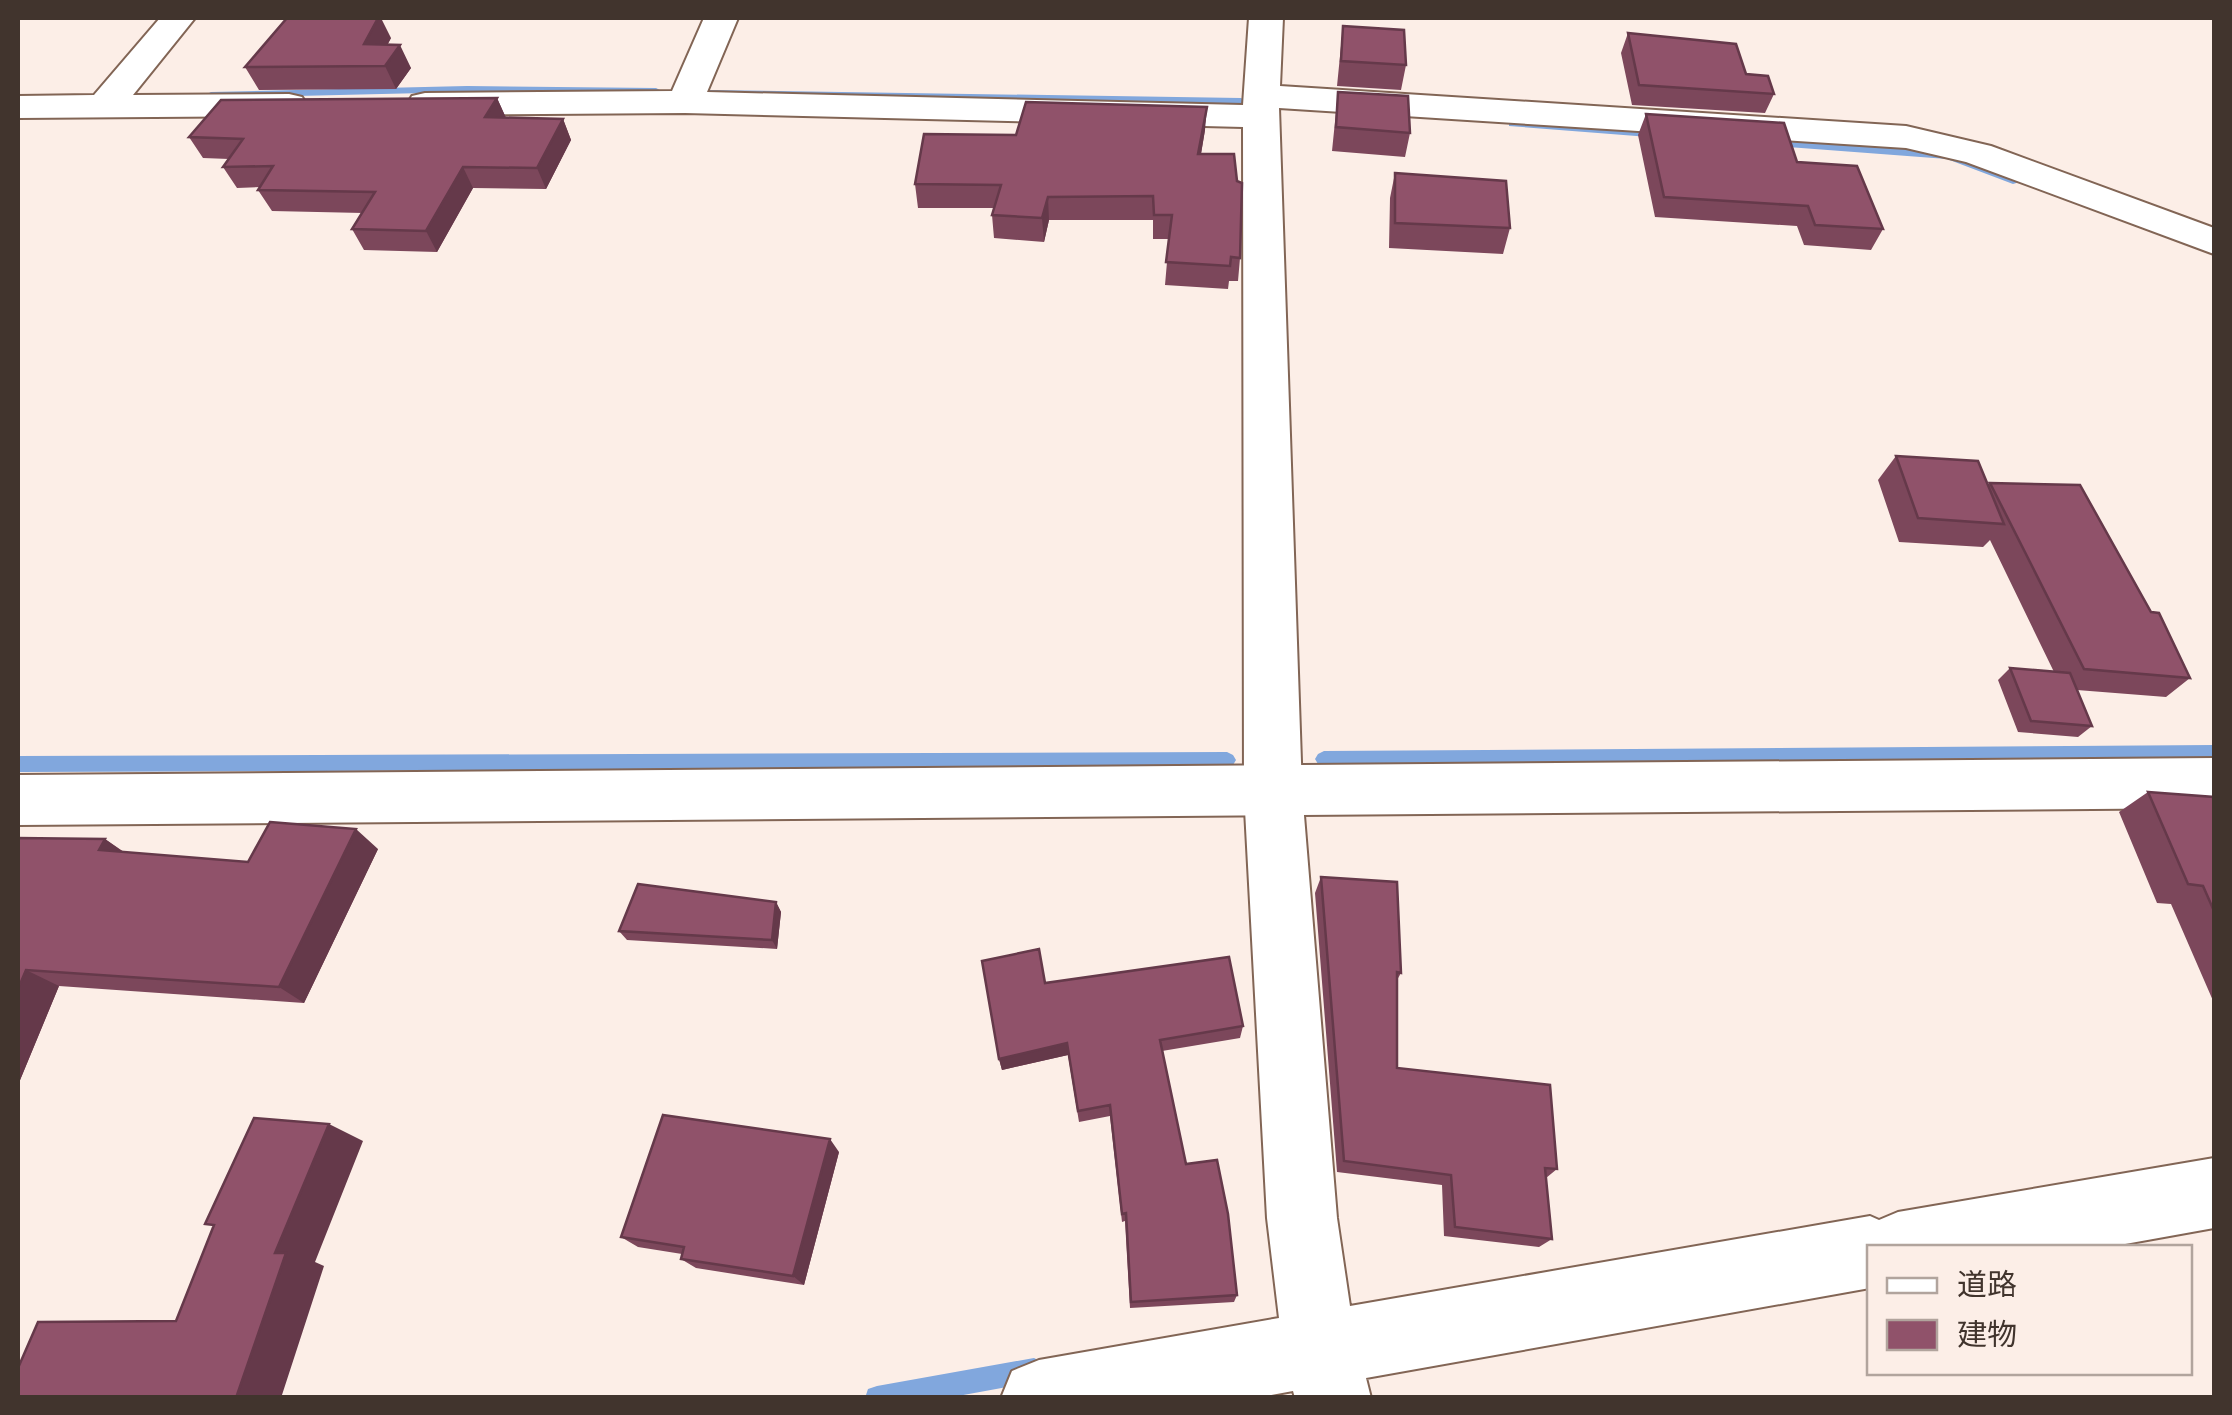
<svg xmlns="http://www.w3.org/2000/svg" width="2232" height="1415" viewBox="0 0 2232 1415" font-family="'Roboto Condensed','Noto Sans JP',sans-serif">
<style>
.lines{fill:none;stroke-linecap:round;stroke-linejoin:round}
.stream{fill:#81a7dd;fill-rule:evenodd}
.street-casing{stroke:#826555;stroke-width:4}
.secondary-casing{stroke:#826555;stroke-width:4}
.street{fill:#fff;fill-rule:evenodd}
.secondary{fill:#fff;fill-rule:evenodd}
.wall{fill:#7c475b}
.shaded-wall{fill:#65394a}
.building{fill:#90526a;stroke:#65394a;stroke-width:2.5}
</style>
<rect width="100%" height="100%" fill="#fceee7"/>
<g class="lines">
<path class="stream" d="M467 86 656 88 662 91 656 94 467 92 211 98 205 95 211 92Z
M709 90 1241 98 1247 101 1241 104 713 95 709 94Z
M1513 119 1662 130 1668 134 1662 138 1509 126V120Z
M1767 138 1949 152 2023 181 2013 184 1947 159 1763 145 1761 142Z
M2214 745V761L1324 767 1318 764 1315 759 1318 754 1324 751Z
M1227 752 1233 755 1236 760 1233 765 1227 768 18 772V756Z
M1034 1358 1042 1362 1046 1370 1042 1378 1034 1382 947 1398H865L868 1389 877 1386Z"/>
<defs>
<path id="street" d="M160 18H195L133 95 289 94 302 97 307 105 302 113 289 116 18 118V96L94 95Z
M704 18H738L707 92 1243 105 1249 18H1283L1280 86 1906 126 1991 146 2214 228V254L1966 162 1906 148 1279 108 1302 791 1337 1218 1350 1306 1870 1216 1879 1220 1898 1212 2214 1158V1228L2103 1248H1870V1288L1366 1378 1371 1398H1295L1293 1391 1255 1398H1001L1012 1371 1039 1360 1279 1318 1267 1218 1244 791 1243 127 685 113 425 115 412 112 407 104 412 96 425 93 672 91Z"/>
<path id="secondary" d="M2214 758V808L18 825V775Z"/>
</defs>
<use href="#street" class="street-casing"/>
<use href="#secondary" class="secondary-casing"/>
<use href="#street" class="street"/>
<use href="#secondary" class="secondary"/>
</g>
<path class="wall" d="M1343 26 1406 65 1401 90 1337 86Z
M1628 33 1746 74 1774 94 1765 113 1632 105 1621 53Z
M391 38 387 45 411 68 396 89 259 90 245 67Z
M1338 92 1410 133 1405 157 1332 151Z
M497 98 506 118 563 119 571 140 546 189 473 188 437 252 364 250 352 229 363 213 272 211 258 190 260 187 237 188 223 167 229 159 203 158 189 137Z
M1646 114 1797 162 1883 229 1871 250 1804 245 1797 226 1655 217 1638 135Z
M1205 130 1201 154 1240 258 1238 281H1229L1228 289 1165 285 1169 239H1153V220H1049L1044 242 994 238 992 215 994 208H918L915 184 1016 135Z
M1395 173 1510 228 1503 254 1389 248 1390 198Z
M1896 456 1988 486 1990 483 2151 612 2190 678 2166 697 2077 690 2092 726 2078 737 2018 732 1998 680 2010 668 2054 672 1990 540 1983 547 1899 542 1878 480Z
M2148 792 2214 797V1003L2171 904 2157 903 2119 812Z
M18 838 105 839 124 852 248 862 378 849 304 1003 59 986 18 1085Z
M1321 877 1401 973 1397 980V1068L1557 1169 1546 1178 1552 1239 1539 1247 1444 1236 1442 1185 1337 1172 1315 893Z
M776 902 781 912 777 949 627 940 619 931Z
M1045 983 1243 1026 1240 1038 1162 1051 1186 1164 1237 1295 1234 1302 1130 1308 1125 1221 1122 1222 1110 1116 1079 1122 1068 1055 1002 1070 999 1059Z
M839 1152 804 1285 696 1268 681 1259 682 1254 638 1247 621 1237Z"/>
<path class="shaded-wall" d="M378 18H381L391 38 376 67 364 44Z
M400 45 411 68 396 89 385 66Z
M497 98 506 118 485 117Z
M1207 107 1205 130 1197 177 1198 154Z
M563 119 571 140 546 189 537 168Z
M463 167 473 188 437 252 426 231Z
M1048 197 1049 220 1044 242 1042 218Z
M356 829 378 849 304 1003 279 987Z
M105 839 133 859 99 850Z
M776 902 781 912 777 949 772 940Z
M26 970 59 986 18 1085V989Z
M1067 1043 1068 1055 1002 1070 999 1059Z
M329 1124 363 1141 315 1262 324 1266 281 1398H236L275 1253Z
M830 1139 839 1152 804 1285 793 1276Z"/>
<path class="building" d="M287 18H378L364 44 400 45 385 66 245 67Z
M1343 26 1404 30 1406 65 1341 61Z
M1628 33 1736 44 1746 74 1768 76 1774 94 1639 85Z
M1338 92 1408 96 1410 133 1336 127Z
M497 98 485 117 563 119 537 168 463 167 426 231 352 229 375 192 258 190 273 166 223 167 243 139 189 137 221 100Z
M1026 102 1207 107 1198 154H1234L1237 181 1242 183 1240 258 1231 257 1230 266 1166 262 1172 215H1154L1153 196 1048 197 1042 218 992 215 1001 185 915 184 924 134 1016 135Z
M1646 114 1784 123 1797 162 1857 166 1883 229 1815 225 1808 206 1664 197Z
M1395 173 1506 181 1510 228 1395 223Z
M1896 456 1978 461 2004 524 1918 518Z
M1990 483 2080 485 2151 612 2159 613 2190 678 2084 669Z
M2010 668 2070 673 2092 726 2031 721Z
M2148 792 2214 797V911L2203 886 2188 884Z
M270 822 356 829 279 987 26 970 18 989V838L105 839 99 850 248 862Z
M1321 877 1397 882 1401 973 1397 972V1068L1550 1085 1557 1169 1545 1168 1552 1239 1455 1227 1451 1175 1344 1161Z
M638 884 776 902 772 940 619 931Z
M1039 949 1045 983 1229 957 1243 1026 1160 1040 1186 1164 1217 1160 1228 1214 1237 1295 1131 1302 1126 1213 1122 1214 1110 1105 1078 1111 1067 1043 999 1059 982 961Z
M663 1115 830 1139 793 1276 681 1259 684 1247 621 1237Z
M254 1118 329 1124 275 1253H286L236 1398H18V1368L38 1322 176 1321 214 1225 205 1224Z"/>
<rect width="2232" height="1415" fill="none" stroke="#41342d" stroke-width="40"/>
<rect x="1867" y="1245" width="325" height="130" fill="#fceee7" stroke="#b1a49d" stroke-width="2.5"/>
<rect x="1887" y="1278" width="50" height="15" fill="#ffffff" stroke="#b1a49d" stroke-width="2.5"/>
<text x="1957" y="1295" font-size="30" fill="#41342d">道路</text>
<rect x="1887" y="1320" width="50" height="30" fill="#90526a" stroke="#b1a49d" stroke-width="2.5"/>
<text x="1957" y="1345" font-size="30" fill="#41342d">建物</text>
</svg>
